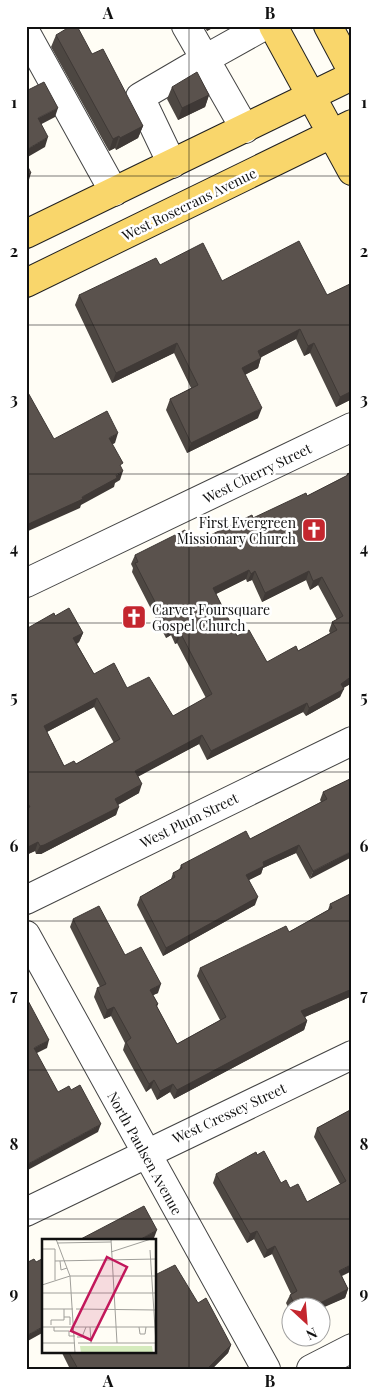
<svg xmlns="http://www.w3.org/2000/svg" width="378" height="1395" viewBox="0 0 378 1395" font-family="'Playfair Display',serif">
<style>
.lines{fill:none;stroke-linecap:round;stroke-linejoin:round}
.minor-casing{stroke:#444;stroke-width:30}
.major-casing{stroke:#222;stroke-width:30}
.minor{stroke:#fff;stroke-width:28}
.major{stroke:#f9d66b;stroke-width:28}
.wall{fill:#4d4742;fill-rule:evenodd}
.shaded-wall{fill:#3f3936}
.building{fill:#5a524d;stroke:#3f3936;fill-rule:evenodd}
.grid{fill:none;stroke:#111;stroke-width:1;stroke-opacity:0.55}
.labels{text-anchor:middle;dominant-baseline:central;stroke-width:5;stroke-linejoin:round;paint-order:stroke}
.street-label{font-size:14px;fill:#111;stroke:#fff}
.poi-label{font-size:14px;fill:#111;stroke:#fff;text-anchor:end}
.inset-road{fill:none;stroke:#a09f9a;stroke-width:1}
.view{fill:#c2185b;fill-opacity:0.15;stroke:#c2185b;stroke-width:2.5}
.inset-edge{fill:none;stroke:#111;stroke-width:2.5}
.neatline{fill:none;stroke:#111;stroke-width:2}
.grid-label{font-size:16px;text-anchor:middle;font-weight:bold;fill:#111}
</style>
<rect width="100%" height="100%" fill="#fffdf5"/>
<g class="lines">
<defs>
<path id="minor" d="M26 33 114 192
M245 129 205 59 264 26
M172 164 140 97 205 59 186 26
M26 583 352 427
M26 900 352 741
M26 935 266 1369
M26 1212 352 1055
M311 1369 352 1348"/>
<path id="major" d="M273 26 352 171
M328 26 352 71
M26 234 352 76
M26 283 352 124"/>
</defs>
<use href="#minor" class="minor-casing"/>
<use href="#major" class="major-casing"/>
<use href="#minor" class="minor"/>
<use href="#major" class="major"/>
</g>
<path class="wall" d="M204 26H216L207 31Z
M56 35 92 54 143 126 138 138 116 150 115 148 109 151 51 47Z
M172 87 209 95 205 107 178 120 167 99Z
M160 265 222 281 327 295 352 283V399L336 407 310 353 304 356 296 339 261 357 258 368 245 375 258 418 187 453 166 410 170 399 191 388 174 353 112 383 75 305 79 295Z
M352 472V683L343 688 340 697 306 716 303 712 207 760 199 744 138 776 139 793 118 805 116 815 41 854H36L35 851 26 855V629L55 616 83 633 79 642 77 644 94 674 127 688 173 716 206 698 177 643 175 644 171 635 166 638 132 572 133 568 131 564 135 555 192 544 307 496 346 476 347 474ZM246 579 247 582 252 580 262 602 306 580 310 590 318 585 337 620 332 622 329 631 330 633 298 651 267 662 237 636 216 594ZM94 707 114 743 76 764 64 766 47 732Z
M352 778 310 879 296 853 263 868 261 874 249 880 255 905 163 956 137 905 140 897 171 879 173 873 179 870 181 865 250 839 321 802 320 800 323 792Z
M352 893V996L305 1017 307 1021 304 1030 174 1099 170 1092 157 1100 151 1088 146 1092 123 1050 125 1043 111 1016 104 1019 94 997 97 988 100 987 70 927 73 919 125 955 158 993 153 995 158 1004 157 1007 177 1044 220 1020 197 976 200 968 289 932 328 910 330 904Z
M352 1109 342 1276 348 1289 345 1298 320 1308H290V1311L286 1303 290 1295 291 1294 272 1254 264 1258 254 1239 247 1243 213 1183 216 1174 281 1183 290 1188 307 1202 340 1184 314 1137 317 1128Z
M198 1303 231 1345 228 1353 212 1369H70L61 1351H155Z"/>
<path class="shaded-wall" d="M209 26H216L207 31Z
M209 95 205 107 178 120 182 108Z
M58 108 55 117 34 128 38 118Z
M143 126 138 138 116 150 120 138Z
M119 136 115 148 109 151 113 139Z
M48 137 45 147 26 158V150Z
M31 173 28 183H26V175Z
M300 329 296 339 254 361 258 351Z
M177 343 174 353 112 383 116 373Z
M314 343 310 353 304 356 308 346Z
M261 358 258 368 238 378 242 368Z
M352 391V399L336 407 340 397Z
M262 408 258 418 187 453 191 443Z
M118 433 115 443 106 448 109 438Z
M123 471 120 480 115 483 114 487 81 505 80 508 26 532V525L82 497Z
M249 570 246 579 210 597 213 588Z
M255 571 252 580 247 582 251 574Z
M309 571 306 580 262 602 265 593Z
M322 577 318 585 310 590 313 581Z
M174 627 171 635 166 638 169 629Z
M83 633 79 642 70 647 73 638Z
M181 634 177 643 175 644 178 635Z
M352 676V683L340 690 344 689 340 697 306 716 309 708Z
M97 698 94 707 41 735 44 726Z
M307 703 303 712 207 760 211 751Z
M202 735 199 744 132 780 135 771Z
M142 784 139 793 112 808 115 799Z
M119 807 116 815 41 854H36L40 846Z
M38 842 35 851 26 855V848Z
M299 845 296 853 263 868 261 874 243 883 246 875 263 862Z
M352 851V857L310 879 313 871Z
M258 897 255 905 163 956 166 948Z
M161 984 158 993 147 998 150 990Z
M352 989V996L298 1020 301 1011Z
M114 1007 111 1016 104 1019 107 1010Z
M307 1021 304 1030 174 1099 177 1090Z
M49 1040 47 1048 31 1056 34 1048Z
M154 1080 151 1088 146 1092 149 1084Z
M173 1084 170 1092 157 1100 160 1091Z
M101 1124 98 1132 26 1171V1165Z
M157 1230 154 1238 151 1240H139Z
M257 1231 254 1239 247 1243 250 1234Z
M275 1246 272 1254 264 1258 267 1250Z
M352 1264V1271L336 1279 339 1271Z
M348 1289 345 1298 320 1309V1308H310Z
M44 1326V1332L26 1342V1336Z
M231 1345 228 1353 212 1369H207Z"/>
<path class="building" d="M71 26H77L92 54 103 49 143 126 120 138 119 136 113 139 56 35Z
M197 72 209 95 182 108 172 87Z
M44 82 58 108 38 118 48 137 26 150V91Z
M26 163 31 173 26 175Z
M299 241 327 295 352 283V391L340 397 314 343 308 346 300 329 258 351 261 358 242 368 262 408 191 443 170 399 198 385 177 343 116 373 79 295 156 258 160 265 203 243 222 281Z
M26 389 54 439 107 411 118 433 109 438 123 463 120 465 123 471 116 475 117 478 82 497 83 499 26 525V441L28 440 26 437Z
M352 472V676L341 684 344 689 309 708 307 703 211 751 202 735 135 771 142 784 115 799 119 807 44 845 40 846 38 842 26 848V808L30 807 26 800V629L54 613 55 616 69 608 83 633 73 638 94 674 114 663 127 688 149 677 173 716 212 694 181 634 178 635 174 627 169 629 135 563 138 562 135 555 185 530 192 544 252 515 253 518 306 493 307 496 348 475 347 474ZM249 570 251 574 255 571 265 593 309 571 313 581 322 577 343 616 332 622 337 630 298 651 296 646 267 662 249 630 237 636 213 588ZM97 698 120 739 76 764 74 761 64 766 44 726Z
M352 778V851L313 871 299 845 263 862 264 866 246 875 258 897 166 948 140 897 175 877 173 873 182 868 181 865 246 831 250 839 327 799 323 792Z
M352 893V989L301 1011 307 1021 177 1090 173 1084 160 1091 154 1080 149 1084 126 1042 131 1038 114 1007 107 1010 97 988 106 984 73 919 99 906 125 955 141 947 161 984 150 990 158 1004 156 1005 177 1044 226 1017 200 968 286 926 289 932 332 908 330 904Z
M26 997 49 1040 34 1048 58 1092 69 1086 71 1090 80 1085 101 1124 26 1165Z
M352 1109V1264L339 1271 348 1289 310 1308H296L290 1295 297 1291 275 1246 267 1250 257 1231 250 1234 216 1174 256 1152 257 1155 264 1151 281 1183 286 1180 290 1188 298 1184 307 1202 346 1181 317 1128Z
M144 1206 157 1230 139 1240H79Z
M44 1258V1326L26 1336V1263L34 1259 36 1262Z
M175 1265 198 1303 206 1298 231 1345 207 1369H78L68 1351H155V1275Z"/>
<path class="grid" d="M189 26V1369M26 176H352M26 325H352M26 474H352M26 623H352M26 772H352M26 921H352M26 1070H352M26 1219H352"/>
<defs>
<symbol id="church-square" viewBox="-11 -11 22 22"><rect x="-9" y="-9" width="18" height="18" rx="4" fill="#c4262e" stroke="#fff"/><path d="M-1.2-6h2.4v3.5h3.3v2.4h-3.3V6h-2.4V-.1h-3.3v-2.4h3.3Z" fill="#fff"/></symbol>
</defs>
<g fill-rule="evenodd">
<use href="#church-square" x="300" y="516" width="28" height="28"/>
<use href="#church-square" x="120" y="603" width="28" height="28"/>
</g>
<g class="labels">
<g class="street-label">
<text transform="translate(189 204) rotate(-26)">West Rosecrans Avenue</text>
<text transform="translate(257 473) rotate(-26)">West Cherry Street</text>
<text transform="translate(189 820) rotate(-26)">West Plum Street</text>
<text transform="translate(229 1113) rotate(-25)">West Cressey Street</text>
<text transform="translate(145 1153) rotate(61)">North Paulsen Avenue</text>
</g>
<g class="poi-label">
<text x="296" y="522">First Evergreen<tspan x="296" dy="16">Missionary Church</tspan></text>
<text x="152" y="609" text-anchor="start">Carver Foursquare<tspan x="152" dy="16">Gospel Church</tspan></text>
</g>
</g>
<g transform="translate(42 1239)">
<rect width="114" height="114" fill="#fffdf5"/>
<path d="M38 107H110L111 114H39Z" fill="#d5ebbd"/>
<path class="inset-road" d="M14 0 28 37 33 114M69 0 75 104M15 4 69 3M0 10H13V41M108 11 114 105M69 13 109 0M13 22 114 20M18 22 19 31 25 29M0 46 28 37H114M0 54H114M0 70H31M22 70V78H28V86M34 70 114 71M9 86V81H22V78M0 88H114M12 88V92H27V97H33M48 88 49 104M97 88 98 95H103L104 88M35 98H40L44 88M0 104H33M36 104H114"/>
<path class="view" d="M65 18 85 28 49 101 29 92Z"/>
<rect width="114" height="114" class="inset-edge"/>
</g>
<rect width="378" height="1395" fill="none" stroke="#ffffff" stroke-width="55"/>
<g transform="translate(306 1322) rotate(154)"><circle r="24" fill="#ffffff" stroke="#a0a0a0"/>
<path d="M0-4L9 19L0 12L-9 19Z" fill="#c4262e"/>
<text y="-8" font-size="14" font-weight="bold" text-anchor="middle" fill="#111111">N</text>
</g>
<rect x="28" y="28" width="322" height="1340" class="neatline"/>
<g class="grid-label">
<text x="108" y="19">A</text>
<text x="270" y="19">B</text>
<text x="14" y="108">1</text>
<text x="364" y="108">1</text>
<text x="14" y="257">2</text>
<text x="364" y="257">2</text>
<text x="14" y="405">3</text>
<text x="364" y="405">3</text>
<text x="14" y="554">4</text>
<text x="364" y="554">4</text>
<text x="14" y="703">5</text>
<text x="364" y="703">5</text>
<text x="14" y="852">6</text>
<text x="364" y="852">6</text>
<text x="14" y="1001">7</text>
<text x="364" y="1001">7</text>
<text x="14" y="1150">8</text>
<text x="364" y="1150">8</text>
<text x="14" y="1299">9</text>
<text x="364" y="1299">9</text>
<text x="108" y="1387">A</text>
<text x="270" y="1387">B</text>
</g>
</svg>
